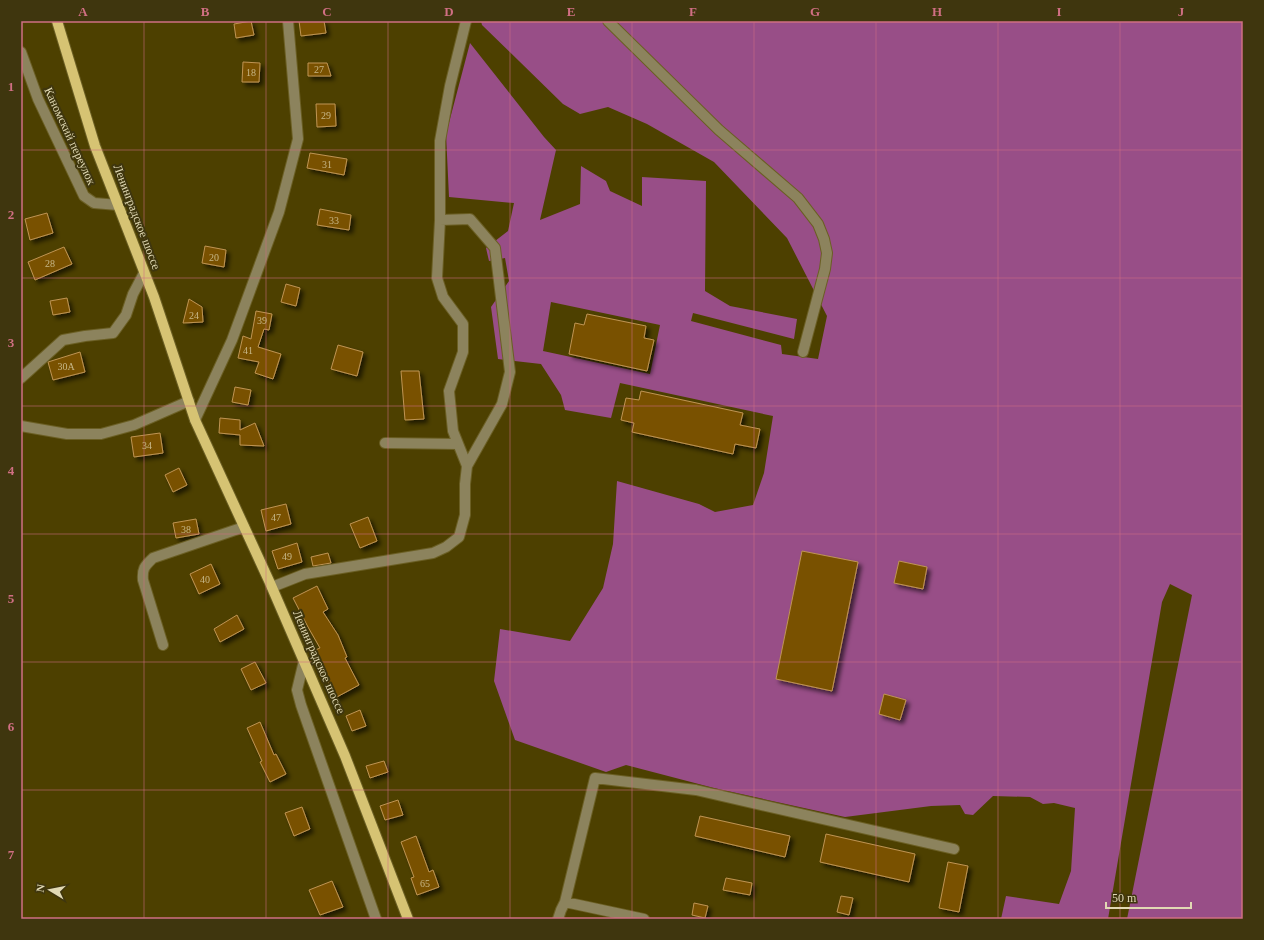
<svg xmlns="http://www.w3.org/2000/svg" width="1264" height="940" viewBox="0 0 1264 940" font-family="Georgia,serif">
<style>
.green{fill:#984e87;fill-rule:evenodd}
.building{fill:#795101;stroke:#bf9453;filter:url(#shadow)}
.lines{fill:none;stroke-linecap:round;stroke-linejoin:round}
.minor-casing{stroke:#6b5f24;stroke-width:12}
.major-casing{stroke:#6b5f24;stroke-width:12}
.minor{stroke:#8c835d;stroke-width:10}
.major{stroke:#d6c373;stroke-width:10}
.grid{fill:none;stroke:#d06f83;stroke-width:1;stroke-opacity:0.55}
.labels{text-anchor:middle;dominant-baseline:central;stroke-width:4;stroke-linejoin:round;paint-order:stroke}
.number-label{font-size:10px;fill:#c7b787}
.street-label{font-size:12px;fill:#e1d9b4;stroke:#3f360e}
.neatline{fill:none;stroke:#d06f83;stroke-width:1.5}
.grid-label{font-size:13px;text-anchor:middle;font-weight:bold;fill:#d06f83}
</style>
<defs>
<filter id="shadow"><feDropShadow dx="3.5" dy="3.5" stdDeviation="2" flood-color="#0009"/></filter>
</defs>
<rect width="100%" height="100%" fill="#4d4000"/>
<path class="green" d="M481 21H1243V919H1127L1192 595 1170 584 1162 602 1108 919H1001L1006 896 1059 904 1071 871 1075 808 1054 803 1043 804 1030 797 993 796 973 815 965 814 960 805 931 806 845 817 714 788 626 765 606 772 515 740 494 681 500 629 570 641 603 588 613 544 617 481 699 504 715 512 753 505 764 473 773 416 620 383 611 418 565 410 561 395 541 364 498 359 491 307 509 281 505 258 489 261 486 248 508 231 514 203 449 197 446 134 470 43 544 137 556 150 540 220 580 204 581 166 606 181 610 191 642 206V177L706 181 705 291 730 306 797 319 794 339 693 313 691 321 781 345 782 354 818 359 827 316 787 238 714 162 647 124 608 107 580 114 563 104 482 25ZM551 302 660 325 650 374 543 351Z"/>
<path class="building" d="M251 21 254 35 236 38 234 24Z
M299 21H324L326 33 301 36Z
M243 62 260 63 259 82H242Z
M308 63H327L331 76H308Z
M316 104H335L336 126 317 127Z
M310 153 347 159 344 175 307 168Z
M320 209 351 215 349 230 317 225Z
M47 213 53 233 30 240 25 219Z
M205 246 226 250 224 267 202 263Z
M64 247 72 264 35 280 28 262Z
M286 284 300 288 296 306 281 302Z
M67 298 70 312 53 315 50 301Z
M189 299 202 307 203 322 183 323Z
M256 311 272 314 269 330 264 329 258 347 281 354 273 379 255 373 259 362 238 358 243 336 251 339Z
M587 314 646 326 644 338 654 340 647 371 569 354 575 323 584 325Z
M338 345 363 352 357 376 331 369Z
M80 352 85 372 53 380 48 362Z
M401 371H419L424 419 405 420Z
M235 387 251 390 248 405 232 402Z
M641 391 743 413 740 425 760 429 756 448 735 444 733 454 632 432 634 423 621 420 626 398 639 400Z
M220 418 240 420V430L255 423 264 446 240 445V435L219 433Z
M160 433 163 453 134 457 131 437Z
M179 468 187 485 173 492 165 475Z
M286 504 291 524 266 531 261 510Z
M368 517 377 541 360 548 350 524Z
M196 519 199 534 176 538 173 523Z
M297 543 302 562 278 569 272 551Z
M802 551 858 562 832 691 776 679Z
M328 553 331 563 313 566 311 557Z
M899 561 927 567 923 589 894 583Z
M211 564 220 584 199 594 190 574Z
M317 586 328 609 323 612 338 635 347 657 345 658 359 685 335 698 322 668H320L313 651 320 648 308 627 293 598Z
M237 615 244 629 220 642 214 629Z
M255 662 266 683 251 690 241 669Z
M884 694 906 700 900 720 879 714Z
M360 710 366 726 352 731 346 716Z
M260 722 274 755 276 754 286 774 270 782 260 762 262 761 247 728Z
M384 761 388 772 370 778 366 766Z
M398 800 403 815 385 820 380 806Z
M302 807 310 829 294 836 285 813Z
M700 816 790 836 785 857 695 836Z
M826 834 915 854 909 882 820 862Z
M416 836 429 872 433 870 439 887 417 895 411 878 414 877 401 842Z
M948 862 968 866 959 912 939 908Z
M726 878 752 883 750 895 723 890Z
M332 881 343 907 320 915 309 890Z
M841 896 853 898 849 915 837 912Z
M694 903 708 906 705 918 692 915Z"/>
<g class="lines">
<defs>
<path id="minor" d="M608 21 719 130 798 198 818 224 824 239 827 253 825 269 803 352
M21 52 38 99 84 196 94 203 118 205
M440 220 437 278 443 297 463 324V352L449 391 453 431 467 466
M21 378 63 340 85 336 113 333 126 315 133 294 144 273
M195 420 232 340 279 212 298 139 288 21
M21 426 67 434H101L134 425 189 401
M385 443 458 444
M272 587 305 574 433 553 446 547 459 537 465 515V484L467 466 502 404 510 372 495 248 470 219 440 220V141L450 86 466 21
M163 645 143 580C142 568 145 566 153 558L244 527
M304 661 297 690 301 705 376 919
M565 902 595 778 696 790 954 849
M558 919 561 910 565 902 644 919"/>
<path id="major" d="M57 21 95 146 154 297 195 420 270 583 345 756 408 919"/>
</defs>
<use href="#minor" class="minor-casing"/>
<use href="#major" class="major-casing"/>
<use href="#minor" class="minor"/>
<use href="#major" class="major"/>
</g>
<path class="grid" d="M144 21V919M266 21V919M388 21V919M510 21V919M632 21V919M754 21V919M876 21V919M998 21V919M1120 21V919M21 150H1243M21 278H1243M21 406H1243M21 534H1243M21 662H1243M21 790H1243"/>
<g class="labels">
<g class="number-label">
<text x="319" y="69">27</text>
<text x="251" y="72">18</text>
<text x="326" y="115">29</text>
<text x="327" y="164">31</text>
<text x="334" y="220">33</text>
<text x="214" y="257">20</text>
<text x="50" y="263">28</text>
<text x="194" y="315">24</text>
<text x="262" y="320">39</text>
<text x="248" y="350">41</text>
<text x="66" y="366">30А</text>
<text x="147" y="445">34</text>
<text x="276" y="517">47</text>
<text x="186" y="529">38</text>
<text x="287" y="556">49</text>
<text x="205" y="579">40</text>
<text x="425" y="883">65</text>
</g>
<g class="street-label">
<text transform="translate(70 136) rotate(65)">Каномский переулок</text>
<text transform="translate(137 217) rotate(69)">Ленинградское шоссе</text>
<text transform="translate(319 662) rotate(66)">Ленинградское шоссе</text>
</g>
</g>
<rect width="1264" height="940" fill="none" stroke="#3f360e" stroke-width="44"/>
<g transform="translate(50 890) rotate(280)" stroke="#3f360e" stroke-width="3" paint-order="stroke">
<path d="M0-3L7 15L0 10L-7 15Z" fill="#e1d9b4"/>
<text y="-6" font-size="11" font-weight="bold" text-anchor="middle" fill="#e1d9b4">N</text>
</g>
<path d="M1106 902v6h85v-6" fill="none" stroke="#e1d9b4" stroke-width="2"/>
<text x="1112" y="902" font-size="12" fill="#e1d9b4" stroke="#3f360e" stroke-width="3" paint-order="stroke">50 m</text>
<rect x="22" y="22" width="1220" height="896" class="neatline"/>
<g class="grid-label">
<text x="83" y="16">A</text>
<text x="205" y="16">B</text>
<text x="327" y="16">C</text>
<text x="449" y="16">D</text>
<text x="571" y="16">E</text>
<text x="693" y="16">F</text>
<text x="815" y="16">G</text>
<text x="937" y="16">H</text>
<text x="1059" y="16">I</text>
<text x="1181" y="16">J</text>
<text x="11" y="91">1</text>
<text x="11" y="219">2</text>
<text x="11" y="347">3</text>
<text x="11" y="475">4</text>
<text x="11" y="603">5</text>
<text x="11" y="731">6</text>
<text x="11" y="859">7</text>
</g>
</svg>
